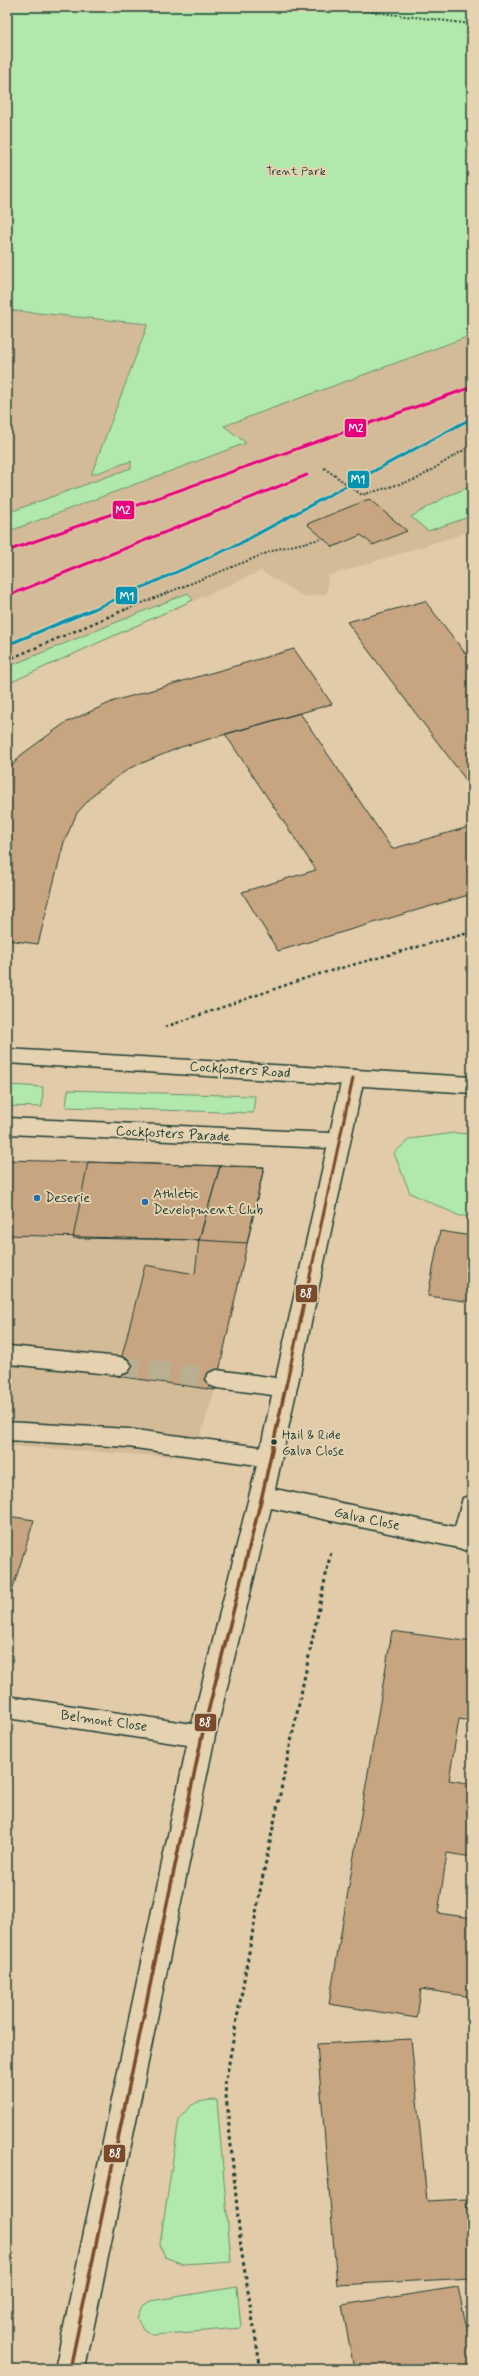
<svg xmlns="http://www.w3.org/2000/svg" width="479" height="2376" viewBox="0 0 479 2376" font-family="Mynerve,sans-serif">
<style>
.built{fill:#d3bb98}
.green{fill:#b1e8ab;stroke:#689270}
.building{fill:#c8a581;stroke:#1f3d34}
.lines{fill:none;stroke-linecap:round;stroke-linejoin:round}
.minor-tunnel{stroke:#baaf91;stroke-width:20;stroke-dasharray:20 10;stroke-linecap:butt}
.minor-casing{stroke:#1f3d34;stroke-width:3}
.major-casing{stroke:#1f3d34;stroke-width:3}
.path-far2{stroke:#1f3d34;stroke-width:2;stroke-dasharray:2 2;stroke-linecap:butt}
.path-far1{stroke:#1f3d34;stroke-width:2.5;stroke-dasharray:3 3;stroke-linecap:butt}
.path{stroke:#1f3d34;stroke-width:3;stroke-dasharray:3.5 3.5;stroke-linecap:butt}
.minor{fill:#e4d2b0;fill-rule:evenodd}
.major{fill:#e4d2b0;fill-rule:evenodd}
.rail-far1-casing{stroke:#1f3d34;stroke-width:3}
.rail-casing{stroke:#1f3d34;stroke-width:4.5}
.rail-far1{stroke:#e4d2b0;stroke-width:2;stroke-dasharray:6;stroke-linecap:butt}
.rail{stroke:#e4d2b0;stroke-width:3;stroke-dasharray:8;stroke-linecap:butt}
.bus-1-far1-casing{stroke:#e4d2b0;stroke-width:6}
.bus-1-casing{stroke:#e4d2b0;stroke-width:6}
.bus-1-far1{stroke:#7a4b2a;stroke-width:3}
.bus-1{stroke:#7a4b2a;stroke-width:3.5}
.metro-1-far1-casing{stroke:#e4d2b0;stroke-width:5}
.metro-1-casing{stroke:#e4d2b0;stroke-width:6}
.metro-2-casing{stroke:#e4d2b0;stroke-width:5}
.metro-1-far1{stroke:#0693af;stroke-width:3}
.metro-1{stroke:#0693af;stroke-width:3.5}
.metro-2{stroke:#e5007d;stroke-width:3}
.poi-dot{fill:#1f6fb2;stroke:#e4d2b0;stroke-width:1.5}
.bus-dot{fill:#1f3d34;stroke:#e4d2b0;stroke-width:1.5}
.labels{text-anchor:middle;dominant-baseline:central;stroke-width:4;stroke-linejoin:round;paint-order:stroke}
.far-park-label{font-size:12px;fill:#26463a;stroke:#e4d2b0}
.bus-label{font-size:13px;fill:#1f3d34;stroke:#e4d2b0;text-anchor:start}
.street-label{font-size:14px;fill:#1f3d34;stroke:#e4d2b0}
.poi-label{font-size:14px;fill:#1f3d34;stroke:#e4d2b0;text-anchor:start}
.line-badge{stroke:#e4d2b0;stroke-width:1.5}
.badge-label{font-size:11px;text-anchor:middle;font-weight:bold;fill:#fff}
</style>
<rect width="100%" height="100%" fill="#e1cba8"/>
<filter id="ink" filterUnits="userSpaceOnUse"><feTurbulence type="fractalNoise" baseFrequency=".025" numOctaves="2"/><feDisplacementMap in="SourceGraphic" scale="8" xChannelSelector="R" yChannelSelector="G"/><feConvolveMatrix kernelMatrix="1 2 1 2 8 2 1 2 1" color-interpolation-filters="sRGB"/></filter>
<g filter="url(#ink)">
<path class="built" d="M7 310 149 324 91 475 472 335V531L328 576 327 594 304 597 261 571 7 684Z
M7 1160 264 1167 215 1390 193 1458 7 1446Z"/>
<path class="green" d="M7 7H472V335L224 426 246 443 7 532V513L131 468V461L91 475 148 324 7 310Z
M472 486V516L428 531 411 517 447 496Z
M188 593 193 600 7 684V667Z
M7 1085 43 1087 42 1107 7 1106Z
M68 1090 255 1096 253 1113 66 1107Z
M454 1133 472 1134V1216H460L410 1193 394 1153 410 1139Z
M217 2100 231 2261 183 2264 165 2257 160 2244 179 2120C192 2102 195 2101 217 2100Z
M237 2287 241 2328 153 2335 143 2329 137 2318 142 2306 151 2301Z"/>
<path class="building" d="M369 499 407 531 373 545 361 535 333 547 307 524Z
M425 601 472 662V788L347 622Z
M294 649 332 704 181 747 130 768 97 791 77 813 64 842 38 944 7 940V772L21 755 65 723 114 701Z
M300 713 392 849 472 826V894L278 951 242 892 316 870 225 734Z
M7 1160 264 1167 215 1390 117 1376 145 1265 195 1274 199 1240 7 1235Z
M88 1162 220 1166 199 1240 73 1238Z
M220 1166 264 1167 247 1243 199 1240Z
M440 1231 472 1236V1302L428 1296Z
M7 1516 34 1520 7 1607Z
M392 1631 472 1642V1721L459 1719 449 1780 472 1784V1857L447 1853 438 1913 472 1918V1997L421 1989 417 2018 329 2004Z
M411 2039 427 2201 466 2199 472 2250V2278L337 2285 317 2044Z
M458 2287 472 2352V2369H354L342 2305Z"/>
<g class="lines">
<path class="minor-tunnel" d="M120 1366 217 1379"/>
<defs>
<path id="minor" d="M353 1070 361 1073 364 1078 275 1489 455 1527 463 1498 472 1495V1553L459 1548 271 1508 215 1736 85 2369H55L187 1745 7 1718V1696L192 1724 257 1465 128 1447 7 1440V1422L128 1429 261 1447 272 1395 217 1388 209 1385 205 1379 209 1373 217 1370 276 1378 327 1148 7 1134V1118L330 1133 342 1078 345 1073Z
M9 1346 120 1357 128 1360 132 1366 128 1372 120 1375 9 1364 7 1363V1347Z"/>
<path id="major" d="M7 1049 472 1077V1093L7 1063Z"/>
</defs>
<use href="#minor" class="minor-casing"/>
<use href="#major" class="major-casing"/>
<path class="path-far2" d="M332 7 472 24
M360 9 370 7
M324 468 362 495 417 479 472 445
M467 575 472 571
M127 609 277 549 321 539"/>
<path class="path-far1" d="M7 660 129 608
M165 1027 312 976 472 932"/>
<path class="path" d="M258 2369 260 2365 241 2248 225 2085 262 1880 331 1551"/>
<use href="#minor" class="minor"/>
<use href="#major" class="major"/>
<defs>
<path id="rail-far1" d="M94 609 237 545 472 418"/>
<path id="rail" d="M7 645 96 608"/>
</defs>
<use href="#rail-far1" class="rail-far1-casing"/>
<use href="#rail" class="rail-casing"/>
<use href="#rail-far1" class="rail-far1"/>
<use href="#rail" class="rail"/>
<defs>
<path id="bus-1-far1" d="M286 1386 353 1078"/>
<path id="bus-1" d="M70 2369 202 1736 262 1496 286 1385"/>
</defs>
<use href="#bus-1-far1" class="bus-1-far1-casing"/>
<use href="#bus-1" class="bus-1-casing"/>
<use href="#bus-1-far1" class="bus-1-far1"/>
<use href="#bus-1" class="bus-1"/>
<defs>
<path id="metro-1-far1" d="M94 609 237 545 472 418"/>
<path id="metro-1" d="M7 645 96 608"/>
<path id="metro-2" d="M7 551 472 387
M7 596 307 475"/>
</defs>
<use href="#metro-1-far1" class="metro-1-far1-casing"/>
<use href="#metro-1" class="metro-1-casing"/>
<use href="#metro-2" class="metro-2-casing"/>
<use href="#metro-1-far1" class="metro-1-far1"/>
<use href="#metro-1" class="metro-1"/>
<use href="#metro-2" class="metro-2"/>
</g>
</g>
<g class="poi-dot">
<circle cx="37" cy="1198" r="4"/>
<circle cx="145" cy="1202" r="4"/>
</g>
<circle class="bus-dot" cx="274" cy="1442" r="3.5"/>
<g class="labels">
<g class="far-park-label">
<text x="296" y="172">Trent Park</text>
</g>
<g class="bus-label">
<text x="282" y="1435">Hail &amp; Ride<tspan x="282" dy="16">Galva Close</tspan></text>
</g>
<g class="street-label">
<text transform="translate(240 1070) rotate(4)">Cockfosters Road</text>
<text transform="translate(173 1134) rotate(3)">Cockfosters Parade</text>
<text transform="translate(367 1519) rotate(12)">Galva Close</text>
<text transform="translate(104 1721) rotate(8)">Belmont Close</text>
</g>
<g class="poi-label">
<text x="153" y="1194">Athletic<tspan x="153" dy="16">Development Club</tspan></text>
<text x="45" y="1198">Deserie</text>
</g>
</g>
<g class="line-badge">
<rect x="344" y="418" width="23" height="20" rx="4" fill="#e5007d"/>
<rect x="347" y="470" width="23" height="19" rx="4" fill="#0693af"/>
<rect x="112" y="500" width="23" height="20" rx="4" fill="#e5007d"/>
<rect x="115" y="586" width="23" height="19" rx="4" fill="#0693af"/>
<rect x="295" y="1284" width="23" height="19" rx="4" fill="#7a4b2a"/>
<rect x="194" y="1713" width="23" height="19" rx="4" fill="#7a4b2a"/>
<rect x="103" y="2144" width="23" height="19" rx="4" fill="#7a4b2a"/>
</g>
<g class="badge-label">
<text x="356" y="432">M2</text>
<text x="358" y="483">M1</text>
<text x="123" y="514">M2</text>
<text x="127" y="600">M1</text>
<text x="306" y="1297">88</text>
<text x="205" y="1726">88</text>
<text x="115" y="2157">88</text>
</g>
<rect width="479" height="2376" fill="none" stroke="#e4d2b0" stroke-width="24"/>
<rect x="12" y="12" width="455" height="2352" fill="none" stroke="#1f3d34" stroke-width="1.5" filter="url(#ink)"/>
</svg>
